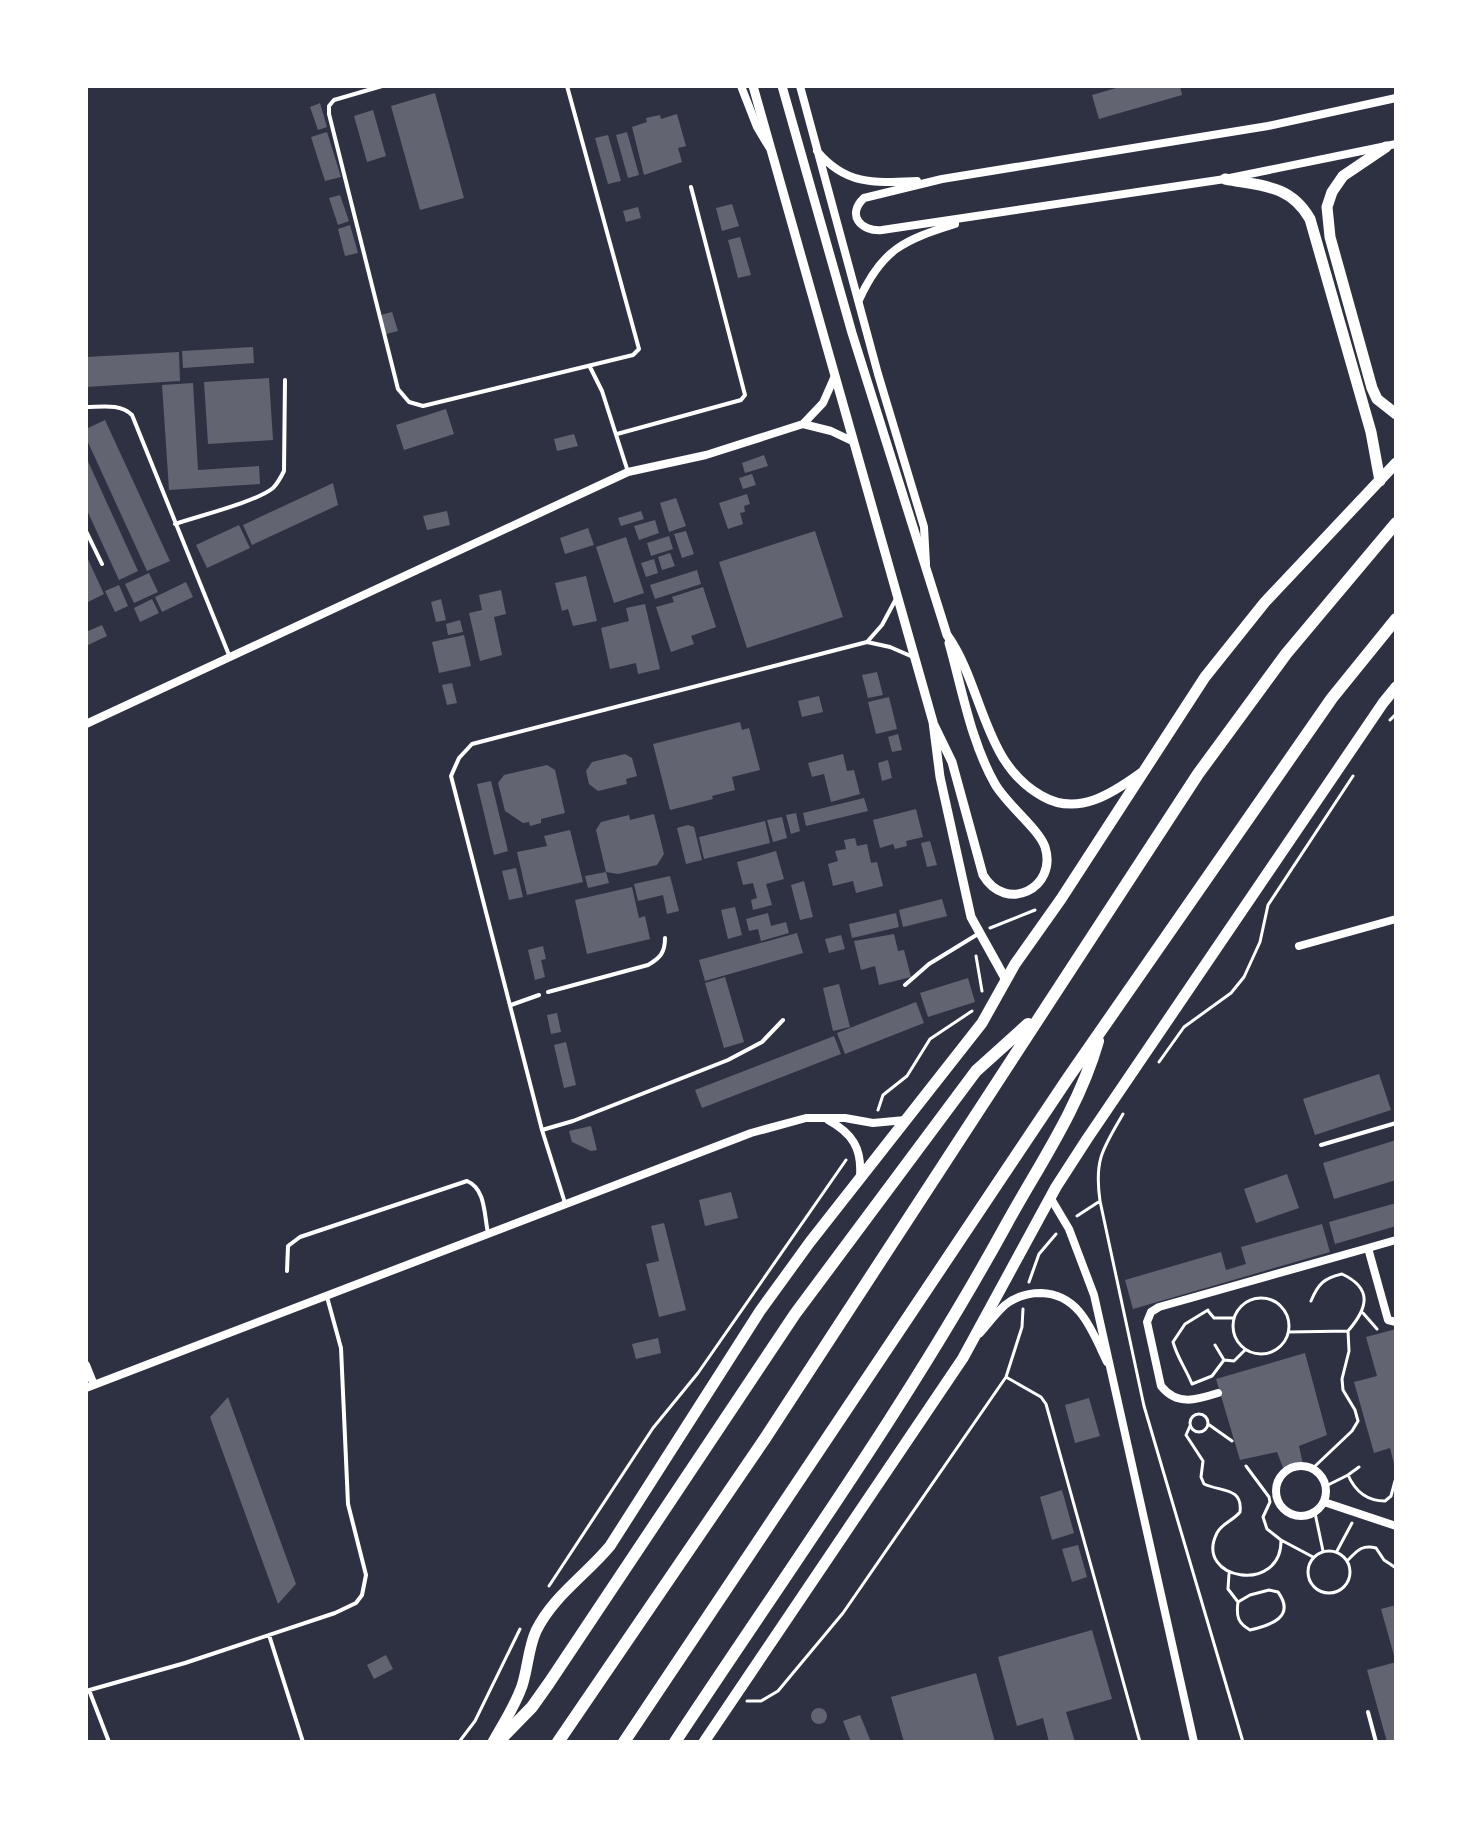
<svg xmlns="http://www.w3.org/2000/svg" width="1482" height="1828" viewBox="0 0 1482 1828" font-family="'Open Sans',sans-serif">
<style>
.building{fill:#626471}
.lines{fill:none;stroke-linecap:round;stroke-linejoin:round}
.path{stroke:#fff;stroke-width:3}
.service{stroke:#fff;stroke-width:4}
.minor{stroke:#fff;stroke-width:8}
.tertiary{stroke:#fff;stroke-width:9}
.secondary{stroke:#fff;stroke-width:11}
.trunk{stroke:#fff;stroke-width:12}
</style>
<rect width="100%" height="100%" fill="#2d3142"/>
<path class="building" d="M1123 86H1180L1182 95 1099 119 1092 95Z
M435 93 464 198 420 210 391 106Z
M320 103 327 127 318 130 310 107Z
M373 110 386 156 367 162 354 116Z
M677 114 686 146 678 148 682 162 644 175 632 127 647 122 646 118 660 115 661 119Z
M327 132 341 177 325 181 311 137Z
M627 132 639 175 628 178 616 135Z
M608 135 621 181 608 184 595 138Z
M340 195 349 221 338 225 329 198Z
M732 204 739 226 722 231 716 208Z
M638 207 641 218 626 222 623 211Z
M350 225 358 253 345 256 338 229Z
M740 237 751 275 738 278 728 240Z
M392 312 398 331 386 334 381 315Z
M253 347 254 363 183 368 182 351Z
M179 352 180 381 86 387V357Z
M269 378 273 440 208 444 204 382Z
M193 383 198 470 259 466 260 484 169 490 162 385Z
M446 409 454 434 404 450 396 425Z
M105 420 170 561 147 571 86 438V429Z
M574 434 578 446 557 451 554 439Z
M764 455 768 466 745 473 742 463Z
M86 457 138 571 119 580 86 508Z
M752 474 756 485 743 489 739 478Z
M333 483 338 505 252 545 243 525Z
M747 494 750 504 744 506 745 512 740 513 743 524 728 529 719 503Z
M676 498 686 526 669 532 660 503Z
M447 511 450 525 427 530 423 516Z
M641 511 644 519 621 526 618 518Z
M655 520 659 533 639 540 634 526Z
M239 525 250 548 207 568 196 545Z
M588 528 594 545 565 554 560 538Z
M686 531 694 554 682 558 674 534Z
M815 531 843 617 747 648 719 562Z
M669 536 673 549 651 556 647 543Z
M626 537 644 593 614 603 596 547Z
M670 553 675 566 662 570 658 557Z
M86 555 104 594 86 603Z
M654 559 658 573 646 577 641 563Z
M697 570 701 584 655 599 650 585Z
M149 573 158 592 134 603 125 584Z
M586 576 597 621 573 626 568 609 562 611 555 583Z
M186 582 193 597 162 612 155 597Z
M119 585 128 606 115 612 105 591Z
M703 587 716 627 691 636 694 644 671 652 656 607 674 602 672 597Z
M501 590 506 614 494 617 502 655 480 661 469 613 482 610 479 595Z
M152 599 159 613 140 622 134 608Z
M441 599 446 620 436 622 431 602Z
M645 604 660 669 638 674 636 663 610 669 601 628 629 621 626 608Z
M460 620 463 632 448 635 446 624Z
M102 625 107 636 86 646V632Z
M464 635 471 666 439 673 432 642Z
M877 672 883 695 868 698 862 675Z
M452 683 457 703 447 705 442 685Z
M819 696 823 712 802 717 798 701Z
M889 697 897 729 876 734 868 702Z
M740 722 742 730 749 728 760 770 732 777 735 790 712 796 713 799 670 810 653 744Z
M898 734 902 750 892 752 888 737Z
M625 754 632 758 637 776 626 779 627 784 598 791 589 784 586 771 592 762Z
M843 754 847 771 854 770 860 794 831 802 824 774 812 777 808 763Z
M888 760 892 778 882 781 878 763Z
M547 765 555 770 565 813 541 819V823L530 826 529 822 523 823 505 811 498 783 504 775Z
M491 781 508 851 494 855 477 784Z
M864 798 868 811 806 826 803 813Z
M916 809 923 837 906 841 907 846 895 849 893 844 880 848 873 820Z
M796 813 800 831 791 834 786 815Z
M654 814 664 854 657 865 618 874 606 872 596 830 601 822 629 815 630 820Z
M782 817 787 838 773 842 767 820Z
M765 821 770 843 704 859 699 837Z
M688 825 694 827 702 860 686 864 677 828Z
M570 830 583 882 527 895 517 852 547 846 544 836Z
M855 838 857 846 867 844 871 863 877 862 883 886 856 893 853 881 833 886 828 864 838 861 835 851 846 849 844 840Z
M930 841 937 865 927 867 921 843Z
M776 851 784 879 766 884 772 905 753 910 751 900 757 898 753 883 743 885 737 862Z
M516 868 523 897 509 900 502 871Z
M606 872 609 883 588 888 585 876Z
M670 876 679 911 667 914 663 895 638 901 634 884Z
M804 881 813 917 800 920 791 885Z
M632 887 639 918 645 916 650 939 587 954 575 900Z
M942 899 947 916 903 927 899 910Z
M735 907 742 935 728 939 721 910Z
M768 913 771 926 786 922 789 933 761 941 758 929 749 931 746 919Z
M896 913 899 927 852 938 849 924Z
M797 933 803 953 705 981 699 960Z
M894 934 898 951 904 950 911 977 879 985 875 966 861 970 854 941Z
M841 935 845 949 829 953 825 939Z
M543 946 546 959 541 960 545 977 535 980 528 950Z
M725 977 744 1042 724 1048 705 983Z
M968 978 975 1002 928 1017 920 993Z
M839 984 850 1027 833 1031 823 988Z
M916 1002 924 1023 845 1054 837 1033Z
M557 1013 561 1032 551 1034 547 1015Z
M834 1036 841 1054 702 1108 695 1090Z
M566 1042 576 1085 564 1088 554 1045Z
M1379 1074 1391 1110 1315 1135 1303 1099Z
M591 1126 597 1150 591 1151 572 1142 569 1131Z
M1396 1140V1180L1334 1199 1323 1163Z
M1287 1174 1299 1208 1256 1223 1244 1189Z
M731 1192 738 1218 705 1226 699 1200Z
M1396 1203V1226L1335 1244 1329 1222Z
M664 1223 686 1310 659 1317 646 1264 659 1261 651 1226Z
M1322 1224 1330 1252 1133 1309 1125 1280 1221 1252 1226 1270 1246 1264 1241 1247Z
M1396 1329V1468H1395L1390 1448 1374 1453 1354 1382 1377 1376 1366 1337Z
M658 1338 661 1353 636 1359 632 1344Z
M1305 1353 1327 1435 1299 1446 1303 1464 1284 1470 1277 1452 1240 1460 1216 1379Z
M228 1397 296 1584 278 1604 210 1417Z
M1089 1398 1100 1436 1075 1443 1065 1405Z
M1062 1490 1074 1533 1052 1540 1040 1497Z
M1078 1545 1087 1577 1072 1582 1062 1549Z
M1396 1605V1659H1395L1381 1609Z
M1092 1630 1112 1699 1066 1712 1075 1742H1049L1043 1718 1017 1726 998 1657Z
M386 1655 393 1669 374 1679 367 1665Z
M1396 1662V1742H1387L1367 1670Z
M976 1673 995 1742H904L891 1697Z
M811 1716a8 8 0 1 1 16 0a8 8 0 1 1-16 0Z
M860 1715 871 1742H851L843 1721Z"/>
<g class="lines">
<path class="path" d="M1390 720 1396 714
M990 928 1035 910
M976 956 982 991
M1159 1062 1184 1027 1231 993 1244 977 1260 942 1268 905 1353 776
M878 1110 883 1095 907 1076 930 1039 972 1011
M1100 1201 1144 1406 1243 1742
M1077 1216 1100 1201C1094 1159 1103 1149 1123 1114
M1029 1282 1039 1254 1056 1234
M1233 1326a28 28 0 1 1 56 0a28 28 0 1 1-56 0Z
M1209 1312 1214 1318H1234
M1363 1313 1377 1329
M1289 1332 1348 1331C1367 1309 1374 1289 1342 1274 1324 1278 1318 1284 1311 1301
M1224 1360 1234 1361 1245 1350
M1006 1377 1041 1397 1046 1404 1140 1742
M1192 1384C1186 1369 1177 1357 1173 1342L1185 1324 1208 1310
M1192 1384 1212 1376 1224 1360 1215 1345
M1190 1423a9 9 0 1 1 18 0a9 9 0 1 1-18 0Z
M1208 1424 1232 1441
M1190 1426 1186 1435 1203 1461 1201 1477 1204 1484C1221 1492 1243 1487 1240 1512 1234 1520 1221 1524 1217 1533 1193 1580 1282 1595 1281 1540L1267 1529 1263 1517 1270 1502 1269 1497 1246 1466
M1359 1467 1348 1475C1355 1491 1367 1501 1385 1501L1391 1496 1395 1481
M1313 1468 1352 1431 1358 1421 1355 1410 1343 1390 1342 1379 1349 1351 1348 1331
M1326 1486 1348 1475
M1315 1513 1323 1551
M1281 1540 1313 1557
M1308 1572a21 21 0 1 1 42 0a21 21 0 1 1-42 0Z
M1337 1551 1352 1523
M1348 1560C1357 1551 1362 1544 1376 1548L1384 1560 1396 1568
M1229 1574 1228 1589 1238 1602
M549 1586 653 1428 698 1373 846 1160
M1269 1590 1278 1592C1296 1617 1271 1625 1250 1630 1238 1623 1236 1617 1238 1602L1250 1595Z
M747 1701H761L778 1691 843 1613 1006 1377 1022 1327 1023 1309
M459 1742 475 1721 520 1629"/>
<path class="service" d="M382 86 334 100 329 106V114L398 389 409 402 423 406 633 355 639 349 567 86
M590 367 602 391 628 472
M86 407C101 407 120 403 132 415L229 655
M617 434 741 400 745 395 691 187
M175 524C198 516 256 502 273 488 278 483 281 477 284 471L285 380
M86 531 102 564
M867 642 882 625 897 597
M905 985 929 964 978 934
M548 992 648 965C660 958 665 953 665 938
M511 1005 539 995
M542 1130 573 1121 728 1060 762 1042 783 1020
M1321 1145 1396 1123
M565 1203 542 1130 451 776 459 758 472 744 867 642 890 647 913 657
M287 1271 288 1246 300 1237 467 1181C486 1189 484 1215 488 1233
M269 1635 303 1742
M89 1690 109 1742
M86 1691 185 1663 335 1613 356 1603 362 1595 366 1575 348 1504 341 1348 327 1297
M1368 1712 1376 1742"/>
<path class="minor" d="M741 86 757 127 769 147
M800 86 878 374 924 527 926 564
M1396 98 1268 126 942 179 864 198C846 215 861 232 882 230L1225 179 1396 144
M817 151C846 186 876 183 917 181
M859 300C882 249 904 240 955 224
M803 424 831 431 852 441
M86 724 628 472 706 455 803 424 823 403 834 378
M1299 946 1396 919
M828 1120C852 1133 862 1148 860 1176
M1050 1197 1069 1229 1094 1295 1194 1742
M1368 1248 1396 1240
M980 1333C988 1324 996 1313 1005 1305 1015 1297 1028 1293 1041 1293 1080 1294 1092 1331 1107 1362
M86 1365 94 1385
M86 1388 751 1133 806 1118H845L873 1123 905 1120
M1218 1393C1196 1400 1177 1406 1161 1386L1147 1322 1151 1312 1159 1307 1368 1248 1388 1320 1396 1322
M1276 1491a25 25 0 1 1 50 0a25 25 0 1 1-50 0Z
M1324 1502 1396 1526"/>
<path class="tertiary" d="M753 86 933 722 940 777 971 917 1006 980
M782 86 852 333 947 635C983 685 983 764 1042 796 1078 817 1113 793 1142 772
M934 725 952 762 983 875C1006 914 1058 888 1045 847 1039 829 1007 805 995 784 971 742 962 689 949 643"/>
<path class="secondary" d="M1386 147 1343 176 1332 192 1327 207 1330 237 1372 388 1377 399 1396 414
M1225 179C1261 186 1290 184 1310 219L1371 432 1380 481
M493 1742C503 1724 515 1706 522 1686 528 1668 528 1649 536 1631 553 1596 586 1575 610 1546L760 1311 810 1242 982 1023 1015 964 1061 899 1205 677 1265 602 1396 463
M704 1742 963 1358 1056 1187 1087 1139 1383 703 1396 687"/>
<path class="trunk" d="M498 1742 532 1707 549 1683 795 1314 976 1071 1028 1024
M558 1742 764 1440 1198 774 1286 654 1396 523
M624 1742 1068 1078 1332 698 1396 619
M675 1742C787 1572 908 1404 1006 1225 1039 1165 1079 1108 1098 1041"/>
</g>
<rect width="1482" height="1828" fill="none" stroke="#ffffff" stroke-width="176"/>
</svg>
